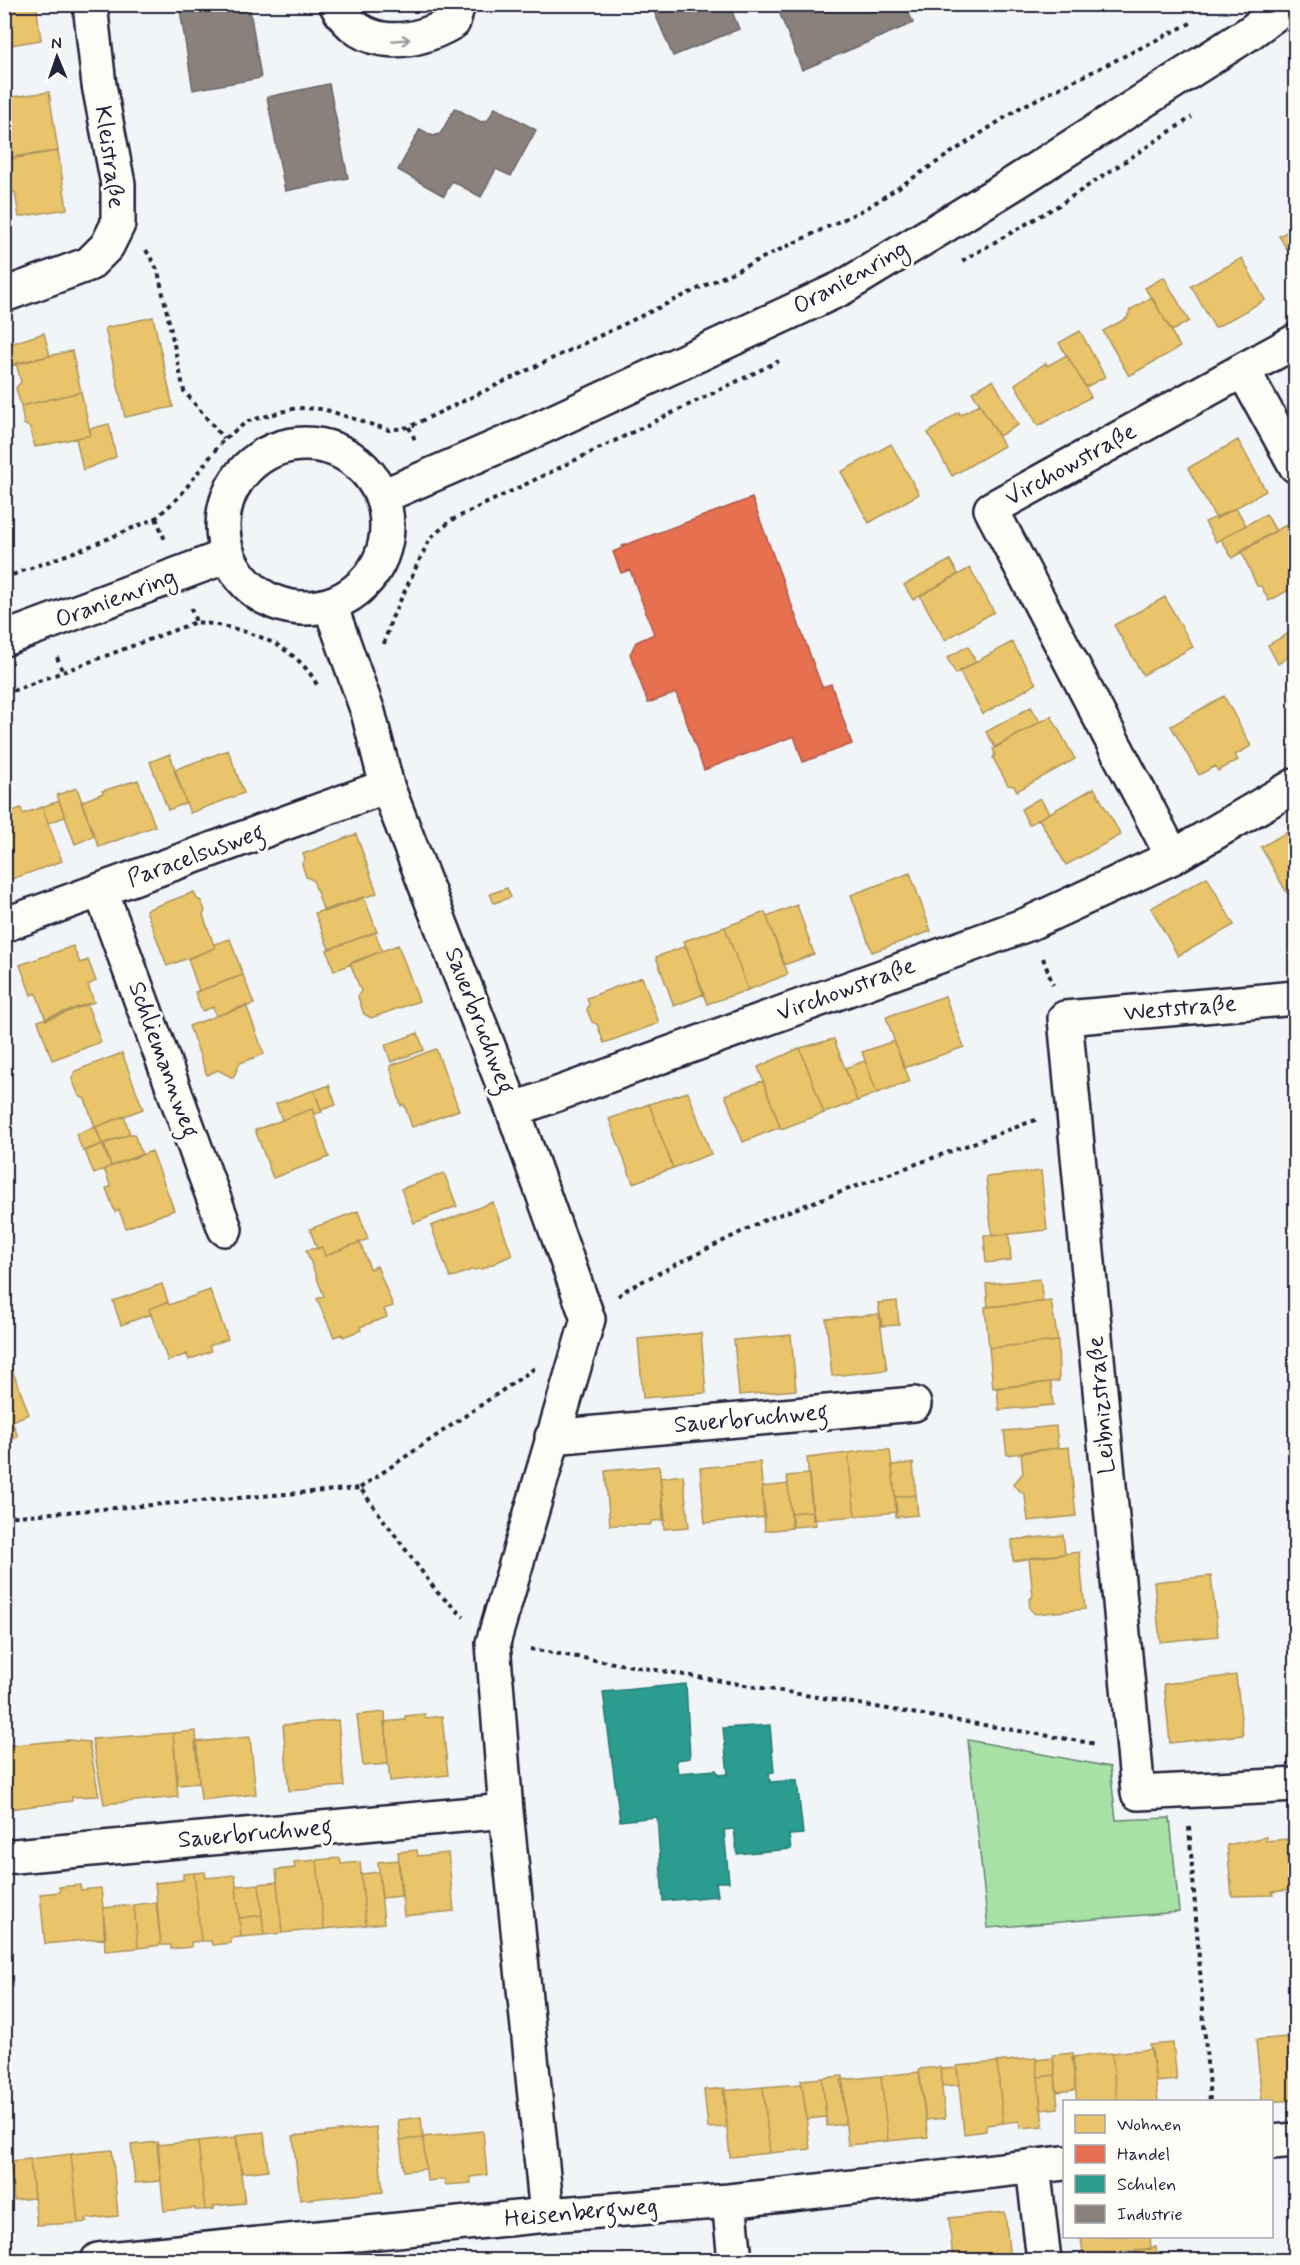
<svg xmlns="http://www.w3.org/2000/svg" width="1300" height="2265" viewBox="0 0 1300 2265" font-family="Mynerve,sans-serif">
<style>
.green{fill:#a8e1a6;stroke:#658270;stroke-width:1.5}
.homes{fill:#e9c46a;stroke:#ad935c;stroke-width:1.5}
.shops{fill:#e76f51;stroke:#ac584a;stroke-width:1.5}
.schools{fill:#2a9d8f;stroke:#287876;stroke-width:1.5}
.industry{fill:#8a817c;stroke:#6b6468;stroke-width:1.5}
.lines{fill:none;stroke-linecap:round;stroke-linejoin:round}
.minor-casing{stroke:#22223b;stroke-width:38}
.tertiary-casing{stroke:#22223b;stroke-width:38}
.path{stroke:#22223b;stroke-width:4;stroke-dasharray:4.5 4.5;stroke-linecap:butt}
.minor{stroke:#fdfcf7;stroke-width:33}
.tertiary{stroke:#fdfcf7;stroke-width:33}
.oneway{stroke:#9a9aa2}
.labels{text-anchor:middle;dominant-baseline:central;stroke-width:6;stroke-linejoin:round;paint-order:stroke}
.street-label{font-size:24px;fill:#22223b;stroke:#fdfcf7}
</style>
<rect width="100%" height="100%" fill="#f1f5f8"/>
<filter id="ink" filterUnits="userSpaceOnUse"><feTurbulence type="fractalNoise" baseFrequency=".0167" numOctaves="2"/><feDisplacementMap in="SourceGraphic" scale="12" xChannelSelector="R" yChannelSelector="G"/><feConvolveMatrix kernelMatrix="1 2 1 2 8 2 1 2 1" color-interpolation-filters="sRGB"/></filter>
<g filter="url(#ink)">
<path class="green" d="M968 1740 1110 1767 1116 1820 1170 1818 1179 1912 988 1928Z"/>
<path class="homes" d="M4 4H36L41 40 4 46Z
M49 92 58 151 10 157 4 120V98Z
M58 151 67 209 19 217 15 192 4 194V160Z
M1296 227V264L1279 236Z
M1242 258 1265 300 1215 328 1191 286Z
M1164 277 1189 321 1172 331 1145 288Z
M1152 297 1180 347 1129 376 1103 331 1127 318 1130 310Z
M153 317 173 407 125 417 105 328Z
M1080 331 1105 377 1086 387 1059 343Z
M44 333 50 356 5 367 4 346Z
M72 351 81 392 21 406 16 388 21 382 16 363Z
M1067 355 1091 397 1038 426 1015 384 1046 363 1047 366Z
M993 380 1018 425 999 436 972 392Z
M81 392 91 435 35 447 30 428 24 424 21 406Z
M980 404 1004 446 952 476 928 433 959 412 960 415Z
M109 424 116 457 83 470 76 438 91 435 89 429Z
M1238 440 1266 491 1216 519 1188 468Z
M891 444 919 494 869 523 841 472Z
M1236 508 1246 525 1216 542 1205 522Z
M1266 514 1276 531 1232 558 1221 539Z
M1286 525 1296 542V586L1269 601 1261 586H1257L1241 550Z
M950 560 958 574 913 600 904 585Z
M970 568 994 612 945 640 920 596Z
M1165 597 1193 647 1143 675 1114 625Z
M1296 629V652L1278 664 1268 645Z
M1012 642 1036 684 983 714 959 671Z
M968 646 976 662 956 674 947 658Z
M1224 696 1251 746 1235 755 1238 760 1218 771 1215 766 1199 775 1171 726Z
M1031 707 1040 722 995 747 986 732Z
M1051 716 1075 759 1017 791 1014 786 1008 785 993 758 995 754 993 749Z
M228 750 244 793 190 813 174 770Z
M170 754 186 803 168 810 150 762Z
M138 780 155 826 99 847 81 802 103 793 102 791Z
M77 788 94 836 75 844 57 795Z
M1094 788 1121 835 1066 865 1039 819Z
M1040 798 1049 813 1029 825 1021 809Z
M59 801 65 817 48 823 42 807Z
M42 807 62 861 4 882V814L21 808 23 814Z
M1296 827V888L1287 893 1261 847Z
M356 834 377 893 324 912 313 880 306 877 302 864 305 858 303 854Z
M910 873 931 931 872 952 851 895Z
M1207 877 1234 925 1178 956 1151 908Z
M507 888 511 897 494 903 490 894Z
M194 892 197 899 201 901 205 911 203 915 215 948 167 966 146 910Z
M364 897 377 932 329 949 315 913Z
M797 905 814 954 784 965 767 917Z
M765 912 788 974 748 990 725 927Z
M725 927 748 990 707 1004 684 941Z
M375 932 382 951 334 971 327 950Z
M230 939 243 975 199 991 188 959 215 948 214 944Z
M398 945 419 1001 371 1018 364 1014 358 997 361 991 350 963Z
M73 946 80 963 88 960 96 981 88 985 94 1002 46 1020 36 993 31 995 20 965Z
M686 946 704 994 674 1006 656 957Z
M243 975 254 1004 216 1016 213 1007 202 1011 195 992Z
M642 977 659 1023 604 1043 597 1024 592 1022 587 1010 589 1004 587 998Z
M945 996 964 1047 904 1068 886 1017Z
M87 1004 101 1042 52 1060 38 1021Z
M246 1005 264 1054 240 1063 233 1078 218 1070 207 1075 189 1026Z
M418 1033 424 1050 391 1062 385 1045Z
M834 1039 857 1101 824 1113 800 1048Z
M894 1041 910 1081 877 1093 862 1052Z
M800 1048 824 1113 781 1129 758 1067Z
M436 1049 459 1110 412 1127 404 1104 401 1106 390 1066Z
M122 1053 143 1109 95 1127 85 1099 79 1096 72 1079 75 1071Z
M865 1061 877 1093 857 1101 845 1068Z
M763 1081 780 1127 743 1142 725 1095Z
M329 1085 336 1105 321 1110 314 1091Z
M314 1090 322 1112 314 1114 312 1109 282 1120 276 1104Z
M688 1092 711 1154 673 1168 649 1104Z
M649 1104 673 1168 633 1183 609 1119Z
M312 1109 329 1157 273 1178 255 1130Z
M124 1116 130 1134 102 1144 96 1127Z
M95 1127 102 1144 83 1151 76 1134Z
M130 1134H134L142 1154 111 1166 104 1144Z
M102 1144 111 1166 94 1174 85 1151Z
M152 1151 174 1210 126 1228 119 1210 115 1212 106 1188 111 1187 104 1169Z
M1041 1171 1047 1230 992 1236 986 1177Z
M444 1173 457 1206 414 1223 401 1189Z
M493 1202 512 1255 482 1269 471 1270 450 1278 431 1226Z
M358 1211 368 1239 325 1256 322 1247 317 1249 310 1229Z
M1009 1234 1011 1260 986 1263 984 1235Z
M360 1242 370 1269 377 1266 393 1306 384 1309 387 1317 360 1327 361 1330 343 1337 342 1334 334 1337 317 1299 324 1296 306 1250 322 1247 325 1256Z
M1040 1279 1043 1302 988 1307 986 1284Z
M162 1284 168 1302 149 1309 151 1314 121 1325 113 1301Z
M210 1290 228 1339 209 1346 211 1351 189 1360 187 1354 168 1361 149 1309 168 1302 169 1305Z
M897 1301 899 1325 882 1326 878 1303Z
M1051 1301 1058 1341 989 1348 985 1307Z
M879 1314 887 1370 832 1376 826 1319Z
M701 1333 706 1393 643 1398 638 1339Z
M791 1335 796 1390 739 1395 734 1340Z
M1058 1341 1059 1381 993 1388 989 1348Z
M8 1359 29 1414 12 1421 18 1437 4 1442V1360Z
M1051 1382 1053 1405 999 1410 997 1388Z
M1056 1426 1058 1448 1007 1455 1004 1431Z
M1069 1447 1076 1516 1028 1521 1025 1495 1013 1485 1023 1473 1021 1452Z
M870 1450H890L897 1512 855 1516 848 1453Z
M848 1453 855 1516 813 1520 807 1458Z
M760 1462 765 1517 705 1523 700 1468Z
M913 1463 916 1495 895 1497 892 1465Z
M659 1466 665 1520 652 1521 650 1525H610L605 1471Z
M809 1474 813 1511 791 1513 787 1476Z
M683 1475 689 1527 664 1529 660 1478Z
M788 1484 792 1528 765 1531 762 1487Z
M916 1495 918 1515 896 1517 895 1497Z
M813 1511 816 1525 793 1527 791 1513Z
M1063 1535 1065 1554 1013 1561 1012 1540Z
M1079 1552 1085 1609 1035 1614 1030 1609 1029 1600 1033 1596 1029 1558Z
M1211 1576 1218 1636 1160 1642 1154 1582Z
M1236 1675 1243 1735 1170 1743 1164 1684Z
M385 1712 388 1764 363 1766 357 1715Z
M425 1714V1718L442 1716 448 1775 390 1781 384 1722 405 1720V1716Z
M338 1720 344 1786 289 1791 283 1725Z
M196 1731 199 1783 178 1785 173 1733Z
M173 1733 178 1797 104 1804 92 1739Z
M250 1737 256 1794 201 1800 195 1742Z
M68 1740 89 1742 99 1796 72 1797V1801L10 1809 4 1746Z
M1266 1837V1841L1287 1839 1293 1894 1291 1890 1272 1892 1273 1895 1232 1896 1227 1845Z
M1288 1848H1296V1900L1291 1901Z
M417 1850 418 1856 448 1853 454 1911 404 1916 398 1852Z
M340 1858 341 1864 360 1862 366 1925 324 1929 317 1860Z
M317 1860 324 1929 282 1933 276 1870 295 1868 294 1862Z
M398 1860 401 1896 382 1898 378 1862Z
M205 1872 206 1878 235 1875 241 1937 231 1938V1943L212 1945 211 1941H201L194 1873Z
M379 1872 384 1923 366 1925 361 1874Z
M194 1873 201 1941 191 1942V1947L171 1949V1945H161L155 1883 183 1880V1874Z
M277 1882 282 1933 264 1935 259 1884Z
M259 1884 262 1915 239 1918 236 1886Z
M80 1885 81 1890 101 1888 106 1938 45 1944 40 1894 60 1892 59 1887Z
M156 1902 161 1945 138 1948 134 1905Z
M134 1905 138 1948 105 1951 103 1908Z
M262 1915 264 1935 241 1937 239 1918Z
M4 1933 11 1978 4 1979Z
M1296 2036V2100L1262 2102 1256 2040Z
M1173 2043 1177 2080 1156 2082 1150 2045Z
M1152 2049 1158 2102H1117L1112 2053Z
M1073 2053 1075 2090 1057 2092 1053 2055Z
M1112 2053 1117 2102H1077L1072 2057Z
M1036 2058 1043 2126 1020 2128 1019 2121 1003 2123 997 2062Z
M1053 2058 1055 2075 1038 2077 1036 2060Z
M997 2062 1003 2123 986 2125V2131L964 2134 957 2066Z
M940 2067 945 2118 926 2120 919 2069Z
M957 2068 959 2085 942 2086 940 2069Z
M919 2072 928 2137 888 2141 881 2076Z
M1055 2075 1058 2108 1041 2110 1038 2077Z
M843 2076 845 2124 827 2126 822 2078Z
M881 2076 888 2141 848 2145 841 2080Z
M822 2078 826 2117 807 2119 801 2080Z
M802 2084 810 2149 770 2153 763 2087Z
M763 2087 770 2153 730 2157 723 2091Z
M725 2088 727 2127 708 2128 704 2090Z
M421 2117 423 2138 400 2140 398 2120Z
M376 2127 383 2192 300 2200 293 2136Z
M483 2131 487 2175 470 2177 471 2183 445 2185V2179L427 2181 423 2137Z
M264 2132 268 2170 242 2173 236 2135Z
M236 2137 245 2203 214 2206V2209L205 2210 198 2141Z
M423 2138 426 2169 404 2171 400 2140Z
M198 2141 205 2210H195V2208L164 2211 157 2145Z
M158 2142 161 2181 135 2183 131 2145Z
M112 2150 118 2216 86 2219 87 2222 78 2223 71 2154Z
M71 2154 78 2223 37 2225 30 2159Z
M30 2159 34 2198 14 2200 10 2161Z
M1005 2212 1010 2260H953L949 2218Z
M1081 2236H1150L1151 2249 1083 2256Z
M1156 2247 1158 2260H1138L1136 2251Z
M706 2253 707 2260H633L632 2258Z"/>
<path class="shops" d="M752 498 822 687 831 684 852 744 803 762 794 736 704 770 676 693 648 703 630 654 636 642 654 634 630 570 621 573 613 552 622 548V546Z"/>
<path class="schools" d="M686 1684 690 1758 676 1760 678 1773 716 1770 719 1775 728 1774 723 1728 770 1725 774 1772 769 1773 770 1782 797 1780 803 1834 789 1835 791 1849 737 1854 734 1829 724 1830 729 1882H716L718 1896 663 1901 657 1817 620 1821 603 1692Z"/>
<path class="industry" d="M179 4H249L261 78 193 90Z
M651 4H729L739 29 673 56Z
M776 4H905L913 23 802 70Z
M329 84 348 178 285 191 267 97Z
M495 107 536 130 511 176 496 169 481 197 452 181 444 196 398 170 420 129 433 136 440 134 455 108 481 122 488 120Z"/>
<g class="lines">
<defs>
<path id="minor" d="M336 4C361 52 414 45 453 22L458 4
M4 295 89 264 107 246 118 224V184L99 85 90 4
M1243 370 1296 341
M330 605 368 712 387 786 513 1110 588 1319 493 1643 506 1811 547 2215
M1173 857 991 509 1243 370 1296 466
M101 891 225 1229
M4 925 387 786
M1296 998 1065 1018 1138 1793 1296 1785
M513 1110 1028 924 1173 857 1296 785
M552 1437 914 1404
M4 1857 506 1811
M1272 2142 1296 2140
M1033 2166 1044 2260
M729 2201 735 2260
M98 2260 547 2215 729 2201 1064 2163"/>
<path id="tertiary" d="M223 526a82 82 0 1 1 164 0a82 82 0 1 1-164 0Z
M383 496 527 434 842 288 1013 184 1248 34 1289 4
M4 639 227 556"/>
</defs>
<use href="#minor" class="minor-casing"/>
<use href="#tertiary" class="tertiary-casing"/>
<path class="path" d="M146 250 158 271 184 391 224 439
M962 261 1059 205 1192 117
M409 427 416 442
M156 518 165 540
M4 578 93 545 156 518 179 497 224 439 248 421 296 408 323 409 389 430 409 427 867 208 1021 107 1193 22
M191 608 196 622
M384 644 391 620 430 538 452 520 779 361
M57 657 63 673
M4 694 196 622C241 627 295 642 317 685
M1043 958 1053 985
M618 1296 629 1288 765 1220 1038 1119
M360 1488 535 1368
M4 1517 360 1488 437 1592 464 1617
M530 1649 1097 1744
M1189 1827 1210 2102"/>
<use href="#minor" class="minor"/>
<use href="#tertiary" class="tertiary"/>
</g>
<defs><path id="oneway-shaft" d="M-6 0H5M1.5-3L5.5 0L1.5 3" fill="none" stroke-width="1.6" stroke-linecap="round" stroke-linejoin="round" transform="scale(1.5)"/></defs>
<use class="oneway" href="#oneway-shaft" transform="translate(401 40) rotate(-5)"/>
</g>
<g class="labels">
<g class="street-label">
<text transform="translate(109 157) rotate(82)">Kleistraße</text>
<text transform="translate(851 278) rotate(-29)">Oranienring</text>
<text transform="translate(1071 465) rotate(-29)">Virchowstraße</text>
<text transform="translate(116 599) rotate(-21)">Oranienring</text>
<text transform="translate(196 856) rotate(-20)">Paracelsusweg</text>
<text transform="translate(846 990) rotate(-20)">Virchowstraße</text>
<text transform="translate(1180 1009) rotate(-5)">Weststraße</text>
<text transform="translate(479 1021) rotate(69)">Sauerbruchweg</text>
<text transform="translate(163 1060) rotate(70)">Schliemannweg</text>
<text transform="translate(1102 1405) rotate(-95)">Leibnizstraße</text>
<text transform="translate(751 1419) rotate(-5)">Sauerbruchweg</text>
<text transform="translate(255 1834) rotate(-5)">Sauerbruchweg</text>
<text transform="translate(581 2213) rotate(-5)">Heisenbergweg</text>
</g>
</g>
<rect width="1300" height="2265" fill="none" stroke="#fdfcf7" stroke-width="24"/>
<rect x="12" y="12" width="1276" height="2241" fill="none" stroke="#22223b" stroke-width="2" filter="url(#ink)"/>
<rect x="1063" y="2100" width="210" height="138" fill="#fdfcf7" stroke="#a5a5ac" stroke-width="1.5"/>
<rect x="1075" y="2115" width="30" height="18" fill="#e9c46a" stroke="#a5a5ac" stroke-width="1.5"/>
<text x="1117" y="2130" font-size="18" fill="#22223b">Wohnen</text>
<rect x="1075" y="2145" width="30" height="18" fill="#e76f51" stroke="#a5a5ac" stroke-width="1.5"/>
<text x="1117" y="2160" font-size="18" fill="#22223b">Handel</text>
<rect x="1075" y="2175" width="30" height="18" fill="#2a9d8f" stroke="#a5a5ac" stroke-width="1.5"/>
<text x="1117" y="2190" font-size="18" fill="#22223b">Schulen</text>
<rect x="1075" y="2205" width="30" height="18" fill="#8a817c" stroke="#a5a5ac" stroke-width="1.5"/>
<text x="1117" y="2220" font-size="18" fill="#22223b">Industrie</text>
<g transform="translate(57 57) rotate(358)" stroke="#fdfcf7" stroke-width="4.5" paint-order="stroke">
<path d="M0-4.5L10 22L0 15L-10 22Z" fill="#22223b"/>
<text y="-9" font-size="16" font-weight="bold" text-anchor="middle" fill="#22223b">N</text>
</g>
</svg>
